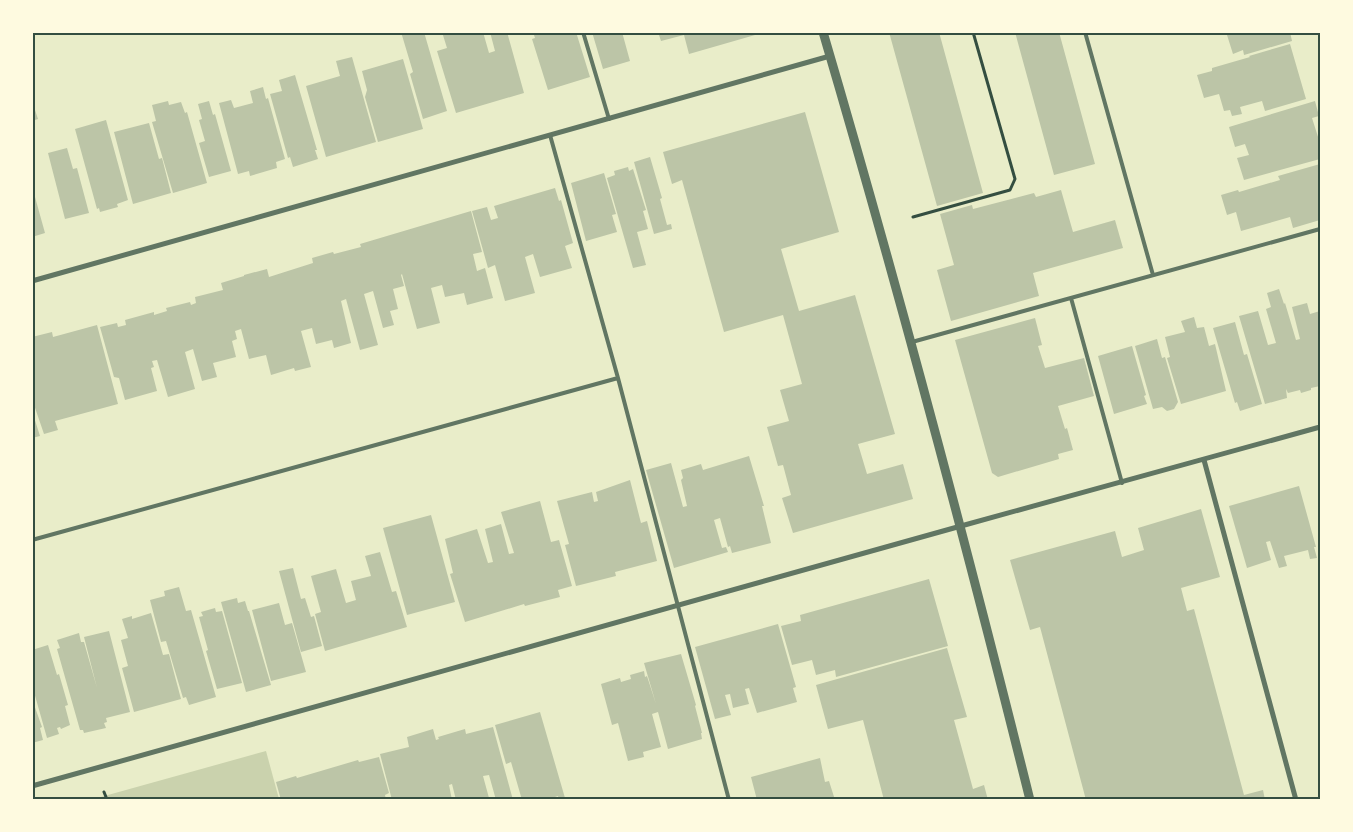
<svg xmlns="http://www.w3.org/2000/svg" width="1353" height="832" viewBox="0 0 1353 832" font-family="'Work Sans',sans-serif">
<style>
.green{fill:#cad2ad}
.building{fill:#bcc5a7}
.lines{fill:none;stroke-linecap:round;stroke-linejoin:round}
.path{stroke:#344e41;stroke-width:3}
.service{stroke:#617663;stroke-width:4}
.minor{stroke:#617663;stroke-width:5}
.tertiary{stroke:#617663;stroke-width:9}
.neatline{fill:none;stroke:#344e41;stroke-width:2}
</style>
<rect width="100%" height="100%" fill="#e9edc9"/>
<path class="green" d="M266 751 279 799 90 800Z"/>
<path class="building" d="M401 32H424L447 111 423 119 410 74 413 72Z
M442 32H483L489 53 495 51 490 32H507L524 93 456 113 437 51 447 48Z
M533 32H576L590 77 548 90 532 39 535 38Z
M592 32H622L630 61 603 69Z
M658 32H762V33L689 54 684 35 661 41Z
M889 32H939L983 193 937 206Z
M1015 32H1059L1095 164 1054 175Z
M1236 32H1290L1292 41 1244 55 1243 50 1233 54 1227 35Z
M1290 44 1306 99 1265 111 1262 101 1240 107 1242 114 1232 116 1230 110 1224 111 1219 94 1204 98 1197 75 1212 71V68L1250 57 1249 56Z
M352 57 376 142 326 157 306 86 340 76 336 61Z
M403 59 423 129 378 142 365 97 367 90 362 71Z
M295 75 317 150H315L318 159 293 167 290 157 288 158 270 94 282 91 279 80Z
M263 87 266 99 268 98 285 159 276 162 277 168 250 176 249 171 238 174 219 103 231 100 234 108 253 103 250 91Z
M168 101 169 105 181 102 185 113 187 112 207 183 173 193 152 122 156 121 152 105Z
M209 101 213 115 215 114 231 171 209 177 199 143 205 141 199 120 202 119 198 104Z
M1315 101 1319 116 1312 118 1319 140 1320 139V159L1244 180 1237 158 1249 155 1245 144 1235 147 1229 127Z
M35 110 38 119 32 121V111Z
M805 112 839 232 781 249 799 311 855 295 895 434 858 444 867 474 903 464 913 499 793 533 782 498 791 495 783 465 778 466 767 427 789 421 780 390 802 384 783 315 724 332 682 180 672 184 663 152Z
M106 120 128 200 117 204 118 207 100 212 99 208 97 209 75 129Z
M149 123 159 159 162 158 171 193 133 204 114 132Z
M67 148 73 169 77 168 89 213 65 219 48 153Z
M650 157 662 198 660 199 667 225 671 224 672 229 654 234 634 162Z
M1320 164V220L1293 228 1290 217 1241 231 1236 212 1227 215 1221 195 1238 190 1239 192 1280 180 1278 176Z
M628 167 629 171 633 169 646 210 643 211 648 229 637 232 646 265 633 268 607 178 615 175 614 171Z
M604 173 616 214 612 215 617 232 586 241 571 183Z
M555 188 559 201 561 200 573 243 565 246 572 268 540 277 533 254 525 257 535 293 505 301 495 265 488 268 472 211 487 207 491 220 498 218 494 206Z
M1061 190 1073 232 1115 220 1123 248 1033 273 1039 296 951 321 937 270 954 265 940 214 972 205 973 209 1034 193 1036 197Z
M35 197 45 233 32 237V198Z
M471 211 482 252 473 254 477 271 485 268 493 298 467 305 464 293 445 297 442 285 431 288 440 323 417 329 402 274 401 275 404 286 393 289 398 309 390 311 394 325 383 328 373 291 364 294 378 345 360 350 346 299 341 301 351 343 334 348 332 340 316 344 312 328 301 331 311 367 295 371 294 368 271 375 266 355 249 359 241 329 235 331 237 339 232 341 236 357 213 363 217 377 202 381 193 349 185 352 195 389 168 397 157 360 152 361 154 367 151 368 157 391 125 400 119 378 114 377 100 327 117 323 118 327 126 325 125 320 154 312V315L167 311 166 308 190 302 191 305 196 303 195 297 223 290 221 283 244 276V275L267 269 269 277 313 263 312 258 333 252 334 254 361 247 360 244Z
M1279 289 1284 304 1285 303 1296 340 1300 339 1292 307 1307 303 1310 314 1320 311V386L1311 388V390L1301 393 1300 390 1288 393 1286 389 1287 398 1265 404 1239 316 1258 311 1268 345 1276 343 1266 309 1271 307 1267 293Z
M1194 317 1197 328 1204 327 1209 346 1215 344 1226 391 1181 404 1167 358 1170 357 1165 337 1185 332 1181 321Z
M1035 318 1042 345 1038 346 1045 368 1084 358 1094 396 1058 406 1065 429 1067 428 1073 450 1058 454 1059 459 998 477 992 473 955 340Z
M1235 322 1244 355 1247 354 1262 404 1240 411 1237 402 1235 403 1213 328Z
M97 325 118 404 55 421 58 430 44 434 32 399V337L52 332 53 337Z
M1157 339 1162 358 1165 357 1178 402 1174 409 1167 411 1162 407 1153 409 1135 346Z
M1132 346 1146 395 1144 396 1147 404 1114 414 1098 356Z
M32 411 40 436 32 438Z
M749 456 764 506H762L771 543 732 553 730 546 728 547 720 518 714 520 722 548 726 547 728 552 674 568 646 470 671 463 683 507 687 506 681 480 683 478 681 470 701 464 703 470Z
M630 480 641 523 647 521 657 561 615 572 616 576 576 586 565 545 569 544 557 501 592 492 594 502 598 501 596 492Z
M1299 486 1316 547H1314L1317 558 1310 559 1308 550 1284 556 1287 566 1279 568 1270 541 1266 542 1271 560 1247 568 1229 506Z
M540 501 551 542 559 540 572 586 558 590 560 597 525 606 524 604 465 622 450 574 453 573 445 539 477 529 488 563 493 562 485 529 501 524 509 554 514 553 501 512Z
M1201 509 1220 577 1181 588 1187 611 1194 609 1244 795 1263 790 1265 800H1086L1040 627 1030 630 1010 560 1115 531 1122 557 1144 550 1138 528Z
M431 515 455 602 407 615 383 528Z
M380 552 392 592 396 591 407 627 325 651 315 614 321 612 311 576 336 569 346 603 356 600 351 581 371 576 365 556Z
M293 568 301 599 305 598 311 617 314 616 322 646 301 652 279 571Z
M929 579 948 646 836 677 835 670 816 675 812 660 792 665 781 626 801 621 800 615Z
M179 587 186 611 191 610 216 697 189 705 186 697 183 698 166 641 161 642 150 600 165 596 164 591Z
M237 598 238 603 245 601 248 611H249L271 685 246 692 221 602Z
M279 603 285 625 292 623 306 672 271 681 252 610Z
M215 608 216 612 222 611 242 683 217 689 206 651 208 650 199 617 203 616 201 612Z
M151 613 163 655 169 654 181 699 134 712 122 668 128 666 121 640 128 638 122 619 132 616V619Z
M778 624 796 687 793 688 797 702 757 713 749 688 745 689 749 704 733 708 730 694 725 695 731 715 715 719 695 647Z
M109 631 130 712 106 718 107 722 104 723 106 728 84 733 83 730H80L57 649 60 648 57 640 79 633 81 642H84L97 688 84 637Z
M48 645 57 675 59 674 68 705 65 706 70 725 61 729 60 727 57 728 59 734 47 738 32 685V650Z
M947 648 967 717 954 720 973 789 984 785 988 800H884L863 720 828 729 816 685Z
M681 654 696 705 695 706 702 733H701L702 739 668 749 658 712 652 714 661 747 643 752 644 757 628 761 618 723 612 725 601 684 620 678 621 682 631 679 630 675 644 671 645 677 647 676 656 704 644 663Z
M32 699 42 727 40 728 43 740 32 743Z
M540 712 565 798 561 800H559L558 796 546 800H522L511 762 506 764 495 725Z
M493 727 513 800H496L489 775 483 776 489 798 488 800H456L452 784 449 785 452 800H392L380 754 409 747 407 737 433 729 436 740 439 739 438 737 465 729 466 734Z
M379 757 389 793 385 795 386 800H281L276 782 296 776 297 778 358 760 359 762Z
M820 758 825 782 829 781 835 800H757L751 777Z"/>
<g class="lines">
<path class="path" d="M913 217 1010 190 1015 179 973 32
M104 800 106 797 104 792"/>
<path class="service" d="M583 32 609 119
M1085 32 1153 275
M550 135 618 378 729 800
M1071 298 1122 483
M912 342 1320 229
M32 540 618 378"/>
<path class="minor" d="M32 281 830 56
M1204 460 1296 800
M32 786 961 526 1320 427"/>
<path class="tertiary" d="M823 32C898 287 966 543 1030 800"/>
</g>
<rect width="1353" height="832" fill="none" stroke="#fefae0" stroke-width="68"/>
<rect x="34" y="34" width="1285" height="764" class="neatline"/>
</svg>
